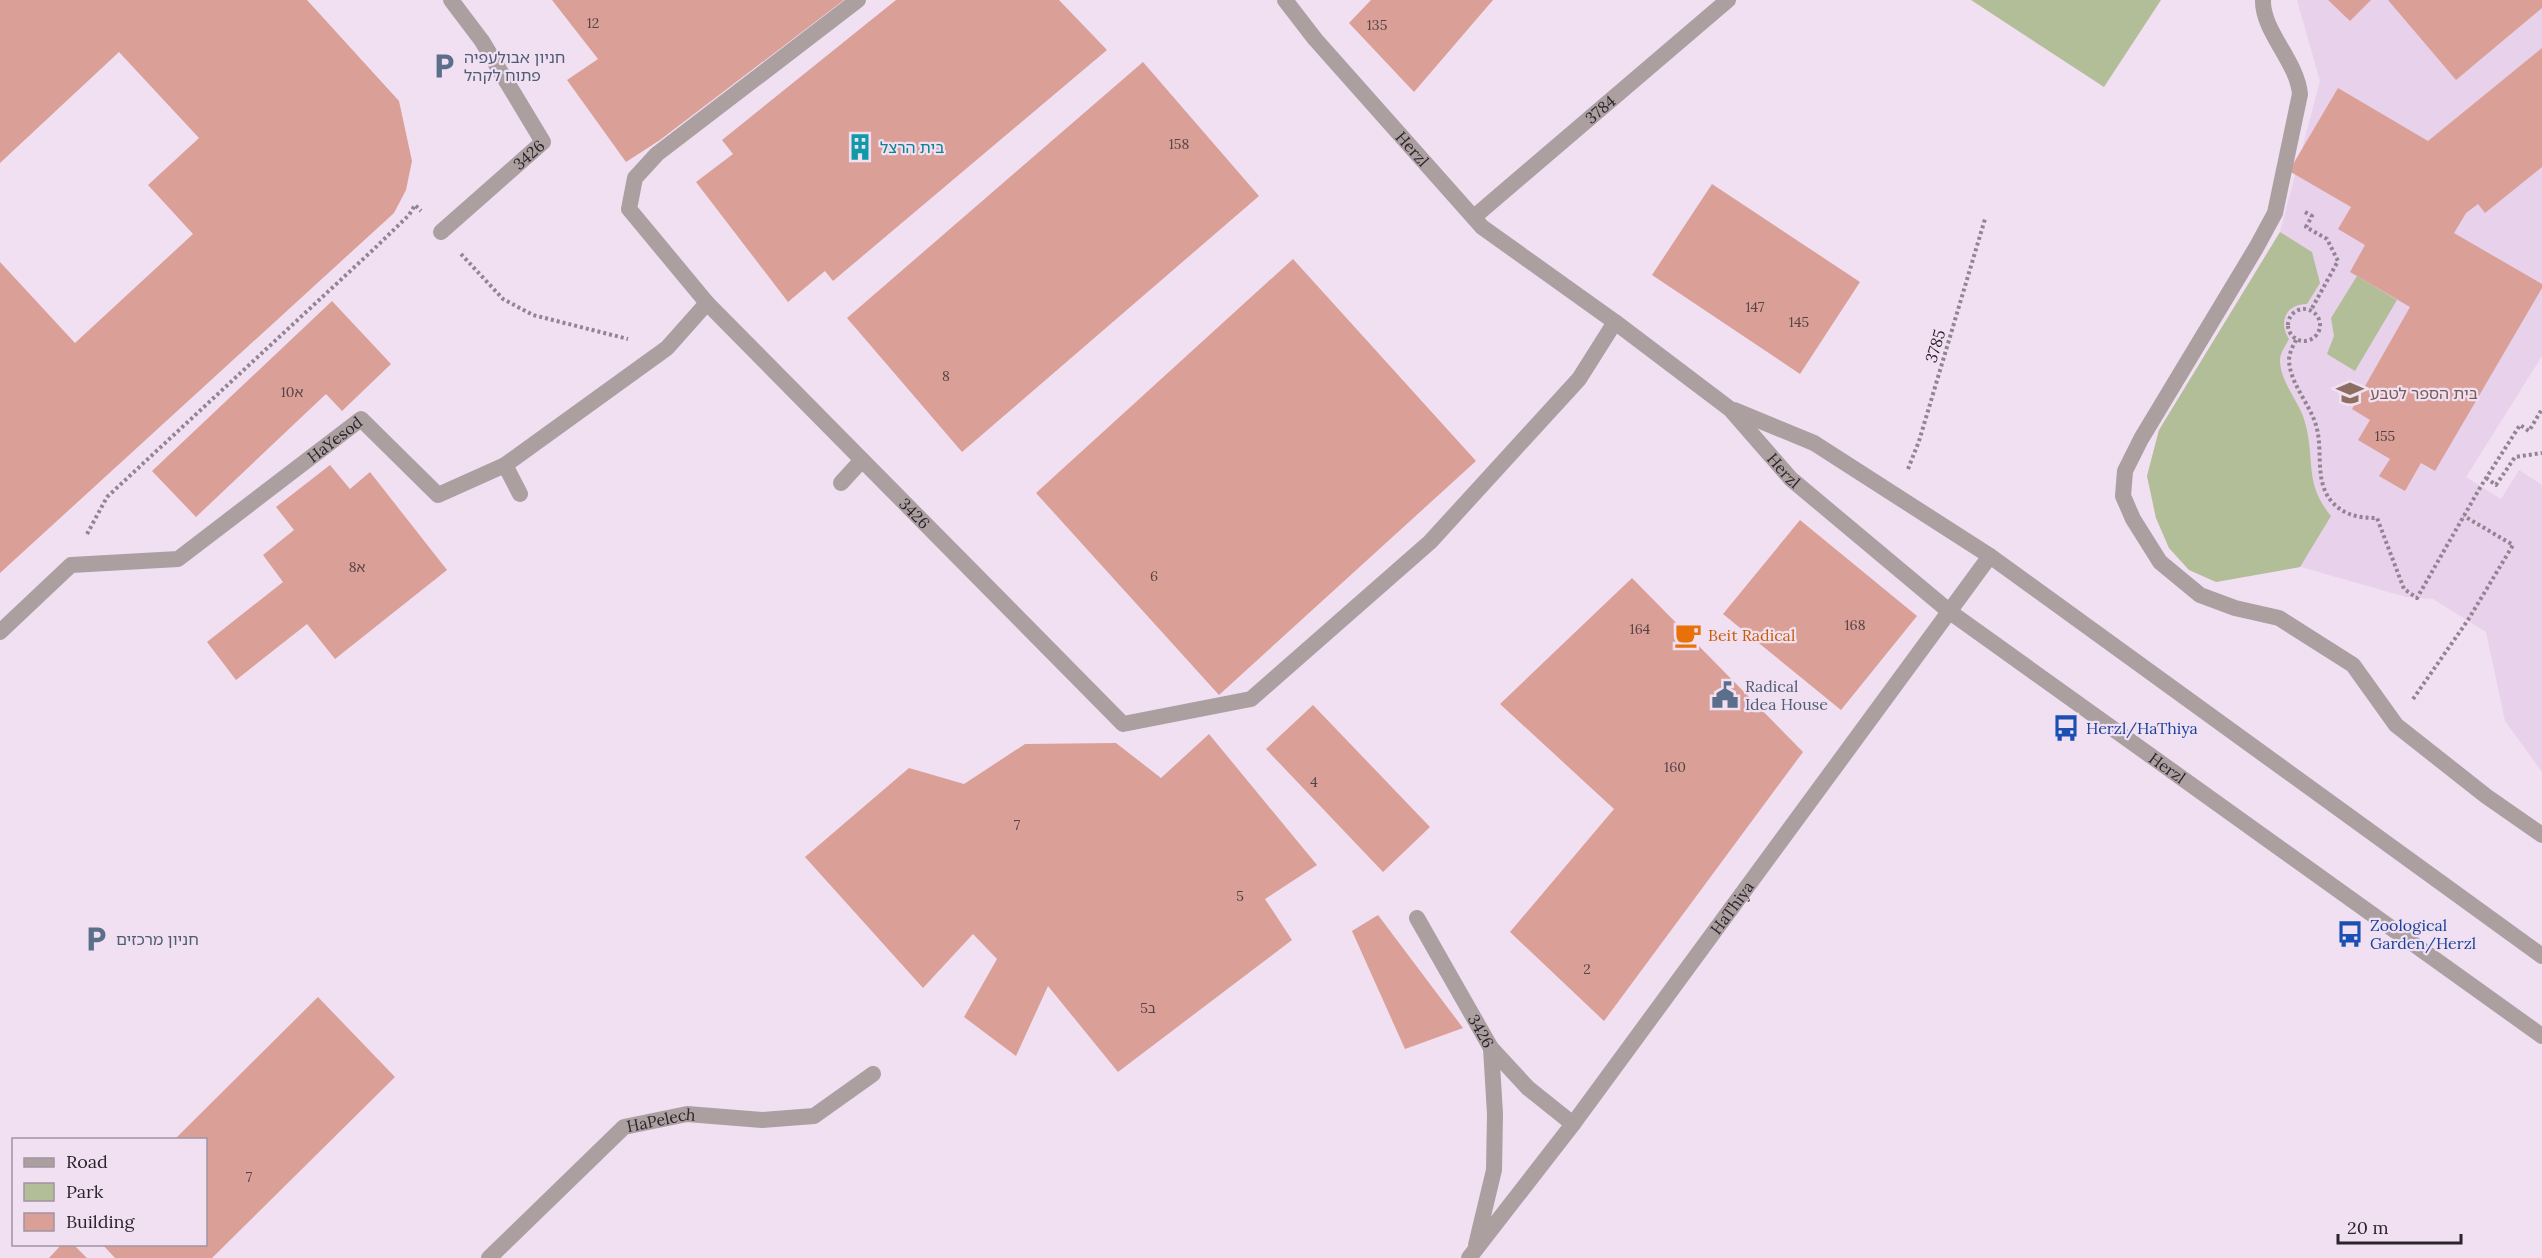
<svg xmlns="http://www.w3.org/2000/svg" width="2542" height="1258" viewBox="0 0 2542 1258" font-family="Lora,'Noto Sans Hebrew',serif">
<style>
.built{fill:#e8d1ea}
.green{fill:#b2be98}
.building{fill:#daa097}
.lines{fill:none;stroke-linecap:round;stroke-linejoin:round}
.path{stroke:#928593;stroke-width:4;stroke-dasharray:3 3;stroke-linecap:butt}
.service{stroke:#ab9fa0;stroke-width:16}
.minor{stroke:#ab9fa0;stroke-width:16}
.tertiary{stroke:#ab9fa0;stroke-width:16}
.labels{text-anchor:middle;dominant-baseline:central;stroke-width:4.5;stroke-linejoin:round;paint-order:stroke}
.number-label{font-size:14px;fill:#564346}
.service-label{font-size:16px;fill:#4e5e75;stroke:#f1dff2;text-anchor:start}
.street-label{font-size:16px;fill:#2a242b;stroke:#f1dff2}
.culture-label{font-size:16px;fill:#0d838f;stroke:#f1dff2;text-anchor:start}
.education-label{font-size:16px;fill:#785e54;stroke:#f1dff2;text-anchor:start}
.food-label{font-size:16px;fill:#c56008;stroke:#f1dff2;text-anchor:start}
.transit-label{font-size:16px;fill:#164399;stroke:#f1dff2;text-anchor:start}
</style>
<rect width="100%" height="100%" fill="#f1dff2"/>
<path class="built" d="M2297 0H2542V356L2466 477 2501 499 2519 470 2542 485V772L2505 721 2486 632 2433 599 2406 597 2301 567 2216 582 2189 570 2169 548 2156 518 2147 476 2159 430 2280 232 2320 81Z"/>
<path class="green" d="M1971 0H2161L2104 87Z
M2280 232 2312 252 2320 283 2307 304C2286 304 2278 322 2289 339 2286 345 2280 353 2280 360 2280 380 2296 398 2303 416 2317 456 2302 481 2331 516L2300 567 2216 582 2189 570 2169 548 2156 518 2147 476 2159 430Z
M2357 276 2397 300 2355 371 2327 354 2334 336 2331 318Z"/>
<path class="building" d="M0 0H307L399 101 412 161 406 190 394 213 0 573V262L75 343 193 234 148 185 199 138 119 52 0 163Z
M552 0H844L660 140 626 162 567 80 598 59Z
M896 0H1059L1107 50 833 281 825 271 788 302 696 182 733 154 722 140Z
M1371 0H1493L1414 92 1349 23Z
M2328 0H2371L2350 21Z
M2388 0H2542V8L2456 80Z
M2542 48V167L2485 213 2478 204 2466 213 2454 233 2542 284V288L2435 471 2421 463 2405 491 2379 476 2390 459 2358 440 2370 420 2352 409 2410 307 2350 272 2365 245 2338 229 2351 207 2289 171 2338 88 2428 141Z
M1143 62 1259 196 962 452 847 318Z
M1712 184 1860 282 1800 374 1652 275Z
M1293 259 1476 461 1219 695 1036 493Z
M332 301 391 364 342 411 326 394 196 517 152 471Z
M330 465 350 489 370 472 447 570 335 659 307 624 236 680 207 642 283 582 263 555 294 530 276 507Z
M1800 520 1917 616 1841 710 1723 614Z
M1632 578 1803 752 1604 1021 1510 932 1614 809 1500 704Z
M1313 705 1430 827 1383 872 1266 749Z
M1209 734 1317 865 1265 899 1292 940 1118 1072 1048 986 1016 1056 964 1017 997 959 973 934 923 988 805 857 909 768 964 784 1025 744 1116 743 1161 778Z
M1378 915 1463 1028 1405 1049 1352 931Z
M318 997 395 1077 212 1258H115L102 1244H206V1140H174Z
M62 1244H73L87 1258H49Z"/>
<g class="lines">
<path class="path" d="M2305 212 2312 216 2306 227 2327 239 2338 261 2311 310
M461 254 503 299 533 315 628 339
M2288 325a16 16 0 1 1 32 0a16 16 0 1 1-32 0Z
M2296 340C2293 346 2289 353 2289 361 2291 388 2314 407 2318 434 2322 458 2315 485 2334 504 2346 516 2361 518 2377 518L2404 589 2417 598 2481 486 2520 425 2529 431 2542 409
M1908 469 1919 441 1985 219
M2486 478 2496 485 2515 457 2542 453
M87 534 107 497 375 248 409 215 415 205 421 211
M2413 699 2468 620 2513 545 2464 516"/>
<g class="service">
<path d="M2263 0C2262 31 2297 61 2300 94L2275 213 2256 248 2141 439 2125 471 2123 496 2133 519 2160 562 2200 595 2235 608 2279 618 2353 665 2396 725 2486 796 2542 835"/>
<path id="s1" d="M1474 217 1728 0"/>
<path id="s2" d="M441 232 543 142 482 41 451 0"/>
<path d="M505 465 520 494"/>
<path d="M841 483 862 460"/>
</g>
<g class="minor">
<path id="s3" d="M858 0 657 154 635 178 629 209 707 303 1123 724 1251 699 1430 542 1579 379 1615 322"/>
<path id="s4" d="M0 632 71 565 178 559 361 419 438 495 505 465 667 348 707 303"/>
<path id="s5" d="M1417 918 1491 1048 1528 1088 1573 1124"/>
<path d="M1476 1245 1494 1170 1495 1114 1491 1048"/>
<path id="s6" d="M489 1258 624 1127 687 1114 762 1120 814 1116 873 1074"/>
<path id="s7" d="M1469 1258 1573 1124 1990 556"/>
</g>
<g class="tertiary">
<path id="s8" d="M1285 0 1315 39 1482 227 1615 322 1730 409 1791 479 1950 612 2542 1036"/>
<path d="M1734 410 1814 443 1990 556 2542 956"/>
</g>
</g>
<defs>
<symbol id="parking-bare" viewBox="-9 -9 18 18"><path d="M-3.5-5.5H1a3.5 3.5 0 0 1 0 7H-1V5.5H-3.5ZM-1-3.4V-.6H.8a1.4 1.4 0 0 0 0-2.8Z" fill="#5c6f8a" stroke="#f1dff2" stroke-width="2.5" paint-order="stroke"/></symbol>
<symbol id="building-bare" viewBox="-9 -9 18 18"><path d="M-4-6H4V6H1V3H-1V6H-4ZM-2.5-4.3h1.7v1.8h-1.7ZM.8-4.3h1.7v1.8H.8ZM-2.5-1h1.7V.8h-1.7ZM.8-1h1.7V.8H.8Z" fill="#0f9aa8" stroke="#f1dff2" stroke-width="2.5" paint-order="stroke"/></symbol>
<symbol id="school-bare" viewBox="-9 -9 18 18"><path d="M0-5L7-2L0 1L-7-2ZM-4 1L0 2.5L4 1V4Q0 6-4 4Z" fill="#8d6e63" stroke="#f1dff2" stroke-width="2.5" paint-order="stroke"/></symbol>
<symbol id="cafe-bare" viewBox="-9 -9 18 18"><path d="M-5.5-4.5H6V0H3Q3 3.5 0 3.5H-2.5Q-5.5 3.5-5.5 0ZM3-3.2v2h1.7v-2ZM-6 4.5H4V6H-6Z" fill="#e8710a" stroke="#f1dff2" stroke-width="2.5" paint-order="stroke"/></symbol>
<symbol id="civic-bare" viewBox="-9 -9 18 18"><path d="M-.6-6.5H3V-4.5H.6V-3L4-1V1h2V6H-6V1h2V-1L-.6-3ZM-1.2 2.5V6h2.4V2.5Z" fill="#5c6f8a" stroke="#f1dff2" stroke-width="2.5" paint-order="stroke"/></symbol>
<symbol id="bus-bare" viewBox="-9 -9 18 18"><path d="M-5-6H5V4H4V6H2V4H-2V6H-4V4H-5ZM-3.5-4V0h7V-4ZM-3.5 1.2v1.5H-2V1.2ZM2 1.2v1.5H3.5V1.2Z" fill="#1a4fb4" stroke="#f1dff2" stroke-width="2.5" paint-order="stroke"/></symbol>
</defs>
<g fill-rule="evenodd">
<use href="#parking-bare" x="425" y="47" width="38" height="38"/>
<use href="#building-bare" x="841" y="128" width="38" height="38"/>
<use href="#school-bare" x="2331" y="374" width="38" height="38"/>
<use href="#cafe-bare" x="1669" y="616" width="38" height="38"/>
<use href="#civic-bare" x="1706" y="676" width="38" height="38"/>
<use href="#bus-bare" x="2047" y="709" width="38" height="38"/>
<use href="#bus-bare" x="2331" y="915" width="38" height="38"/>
<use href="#parking-bare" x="77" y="920" width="38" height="38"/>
</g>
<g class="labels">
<g class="number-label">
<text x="593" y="23">12</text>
<text x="1377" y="25">135</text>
<text x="1179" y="144">158</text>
<text x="1755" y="307">147</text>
<text x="1799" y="322">145</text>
<text x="946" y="376">8</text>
<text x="292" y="392">10א</text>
<text x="2385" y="436">155</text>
<text x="357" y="567">8א</text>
<text x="1154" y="576">6</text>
<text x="1855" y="625">168</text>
<text x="1640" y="629">164</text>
<text x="1675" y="767">160</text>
<text x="1314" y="782">4</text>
<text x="1017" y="825">7</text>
<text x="1240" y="896">5</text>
<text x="1587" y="969">2</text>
<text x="1148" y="1008">5ב</text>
<text x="249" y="1177">7</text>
</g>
<g class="service-label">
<text x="464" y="57">חניון אבולעפיה<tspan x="464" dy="18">פתוח לקהל</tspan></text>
<text x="1745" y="686">Radical<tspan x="1745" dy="18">Idea House</tspan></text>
<text x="116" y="939">חניון מרכזים</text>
</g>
<g class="street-label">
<text stroke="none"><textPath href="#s1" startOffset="166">3784</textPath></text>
<text stroke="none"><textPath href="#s8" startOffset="196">Herzl</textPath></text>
<text stroke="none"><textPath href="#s2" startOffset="117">3426</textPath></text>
<text transform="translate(1935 346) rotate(-73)">3785</text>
<text stroke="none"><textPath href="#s4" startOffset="402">HaYesod</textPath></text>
<text stroke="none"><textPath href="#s8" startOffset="690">Herzl</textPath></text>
<text stroke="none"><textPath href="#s3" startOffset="735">3426</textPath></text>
<text stroke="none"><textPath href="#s8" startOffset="1176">Herzl</textPath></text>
<text stroke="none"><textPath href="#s7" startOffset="438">HaThiya</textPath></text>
<text stroke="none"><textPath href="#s5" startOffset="130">3426</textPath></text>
<text stroke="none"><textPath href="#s6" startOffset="226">HaPelech</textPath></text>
</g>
<g class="culture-label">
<text x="880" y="147">בית הרצל</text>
</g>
<g class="education-label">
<text x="2370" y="393">בית הספר לטבע</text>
</g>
<g class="food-label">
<text x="1708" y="635">Beit Radical</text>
</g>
<g class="transit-label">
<text x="2086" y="728">Herzl/HaThiya</text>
<text x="2370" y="925">Zoological<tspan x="2370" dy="18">Garden/Herzl</tspan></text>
</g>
</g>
<rect x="12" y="1138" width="195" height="108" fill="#f1dff2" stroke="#a194a2" stroke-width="1.5"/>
<rect x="24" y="1158" width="30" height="9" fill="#ab9fa0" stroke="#a194a2" stroke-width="1.5"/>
<text x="66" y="1168" font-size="18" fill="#2a242b">Road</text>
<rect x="24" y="1183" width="30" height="18" fill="#b2be98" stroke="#a194a2" stroke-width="1.5"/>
<text x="66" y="1198" font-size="18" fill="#2a242b">Park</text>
<rect x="24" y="1213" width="30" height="18" fill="#daa097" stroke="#a194a2" stroke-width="1.5"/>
<text x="66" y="1228" font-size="18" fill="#2a242b">Building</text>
<path d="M2338 1234v9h123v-9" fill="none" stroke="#2a242b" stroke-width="3"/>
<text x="2347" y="1234" font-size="18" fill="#2a242b" stroke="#f1dff2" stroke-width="4.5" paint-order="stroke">20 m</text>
</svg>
